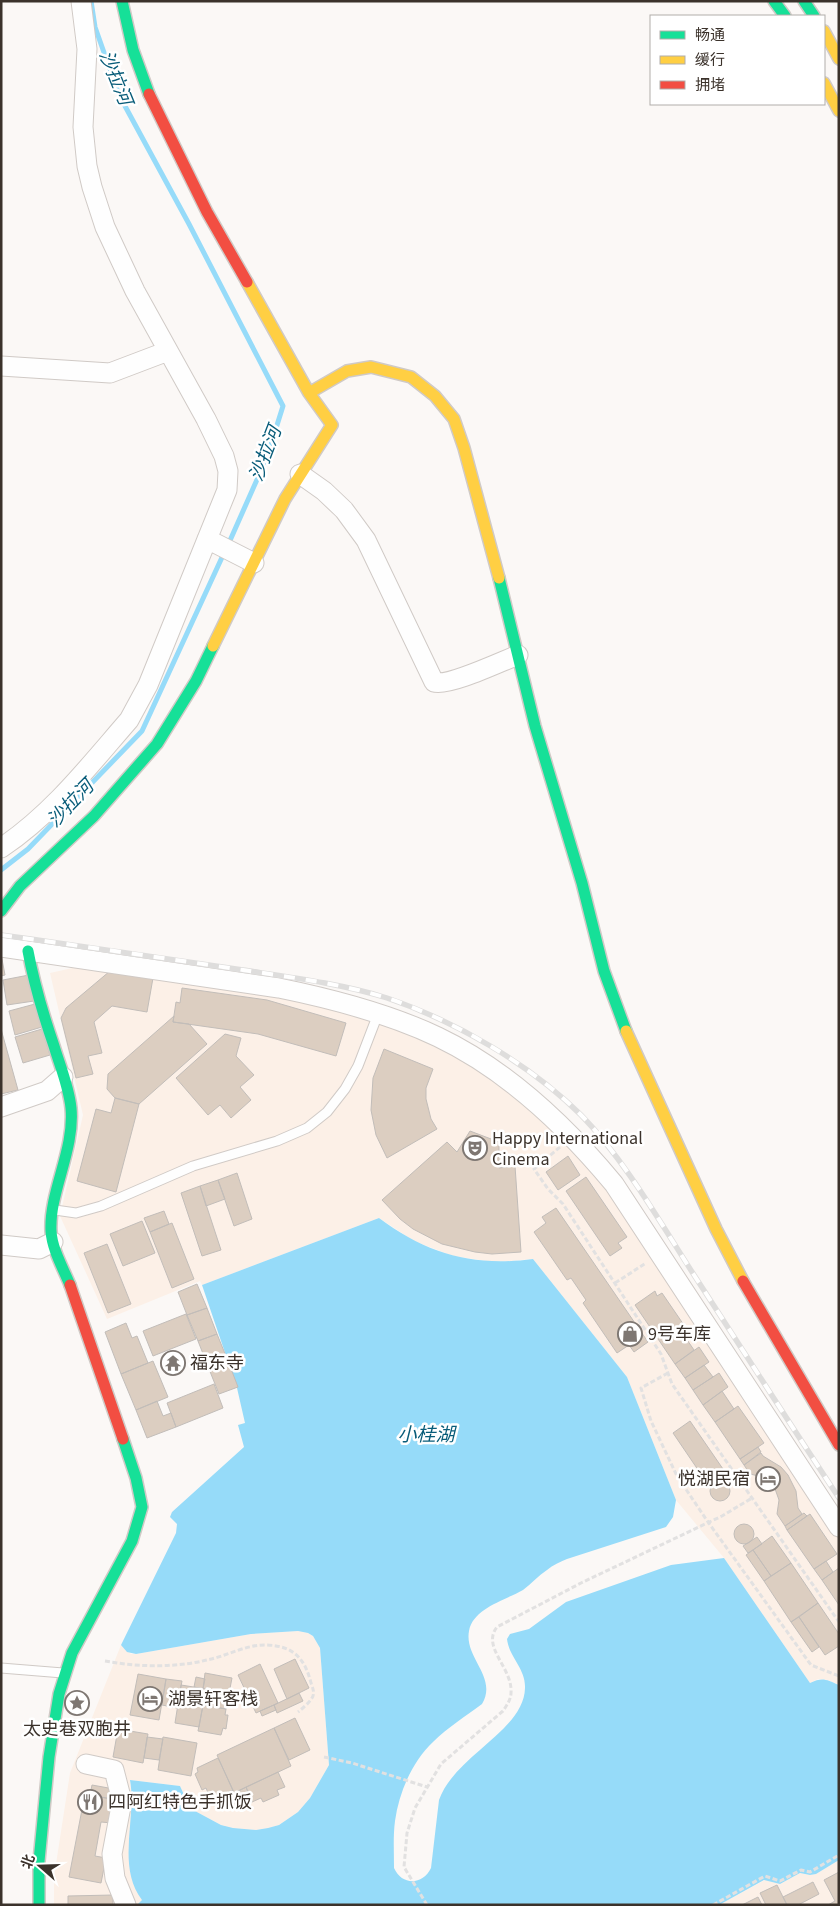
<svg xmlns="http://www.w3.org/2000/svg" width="840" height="1906" viewBox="0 0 840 1906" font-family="'Source Sans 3','Noto Sans SC',sans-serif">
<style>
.built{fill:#fcf0e7}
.water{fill:#96dbf9}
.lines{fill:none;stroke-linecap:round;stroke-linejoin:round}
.stream{stroke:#96dbf9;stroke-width:5}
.building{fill:#dccec1;stroke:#c2bdb9}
.lane-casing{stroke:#d0cac6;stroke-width:11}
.street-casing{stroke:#d0cac6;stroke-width:21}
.fast-casing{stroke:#d0cac6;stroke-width:14}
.slow-casing{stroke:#d0cac6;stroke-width:14}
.jam-casing{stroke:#d0cac6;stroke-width:14}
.path{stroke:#e2e1e1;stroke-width:3;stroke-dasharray:5 2.5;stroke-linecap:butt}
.lane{stroke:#fefefe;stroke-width:9}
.street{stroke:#fefefe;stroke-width:19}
.fast{stroke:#16e098;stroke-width:11}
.slow{stroke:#ffcf43;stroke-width:11}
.jam{stroke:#f24e42;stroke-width:11}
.rail-casing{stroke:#dedddc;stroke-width:5.5}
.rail{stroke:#fff;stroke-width:4;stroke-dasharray:11;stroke-linecap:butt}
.labels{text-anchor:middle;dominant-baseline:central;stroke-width:5;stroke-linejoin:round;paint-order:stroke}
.poi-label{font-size:18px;fill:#3b322b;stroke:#fff;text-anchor:start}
.water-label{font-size:19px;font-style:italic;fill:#085c79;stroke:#fff}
</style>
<rect width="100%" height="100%" fill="#fbf8f6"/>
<path class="built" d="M77 967 278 993 412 1031 487 1072 592 1165 839 1536V1685L828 1680 818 1679 810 1683 724 1558 676 1500 627 1377 533 1259 493 1262 453 1256 414 1241 379 1218 202 1285 200 1281 107 1319 60 1216 83 1115 50 973Z
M298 1631 308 1633 313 1636 320 1648 329 1765 310 1798 298 1812 279 1825 268 1828 256 1830 233 1828 221 1825 195 1811 186 1799 180 1786 130 1780 142 1900 139 1905H54V1877L70 1773 123 1640 121 1645 131 1654H136L251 1634Z
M839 1860V1905H719L765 1880 780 1884 800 1873 810 1875 816 1874Z"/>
<path class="water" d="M379 1218C427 1254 473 1267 533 1259L627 1377 676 1500 673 1517 666 1527 567 1559C560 1562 553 1565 547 1570 538 1576 531 1584 523 1590 506 1600 473 1608 469 1631 464 1658 498 1677 482 1704 466 1716 447 1728 433 1742 412 1762 399 1792 395 1821 393 1836 394 1852 394 1868 402 1886 423 1885 431 1868L439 1800C455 1755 524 1731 525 1688 526 1669 509 1657 507 1639L510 1634 529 1629 566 1602 671 1565 724 1558 810 1683C822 1677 826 1679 839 1685V1860L816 1874 810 1875 800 1873 780 1884 764 1880 719 1905 138 1904 142 1900C116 1865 137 1819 130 1780L180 1786 186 1799 195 1811 221 1825 233 1828 256 1830 268 1828 279 1825 298 1812 310 1798 329 1765 320 1648 313 1636 308 1633 298 1631 251 1634 136 1654 127 1652 121 1645 176 1533 177 1524 170 1517 172 1512 244 1447 238 1425 245 1423 237 1388 202 1285Z"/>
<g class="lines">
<path class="stream" d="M91 1 95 27 119 95 189 224 283 406 267 457 228 545
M1 870 28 849 142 731 224 553"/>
</g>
<path class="building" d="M1 954 5 975 1 976Z
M110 971 153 978 147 1012 112 1006 94 1022 102 1053 88 1056 93 1074 76 1078 61 1018 66 1008Z
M29 975 34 1001 7 1005 3 980Z
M182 988 267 1000 346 1023 336 1056 258 1034 173 1022 176 1002 180 1003Z
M35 1004 42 1027 15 1035 9 1011Z
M174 1016 173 1022 189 1024 207 1044 139 1104 115 1098 107 1089 108 1074Z
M1 1029 18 1090 1 1094Z
M42 1029 50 1055 23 1063 15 1037Z
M225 1034 241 1038 236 1056 254 1075 240 1087 251 1100 231 1118 220 1105 208 1115 176 1078Z
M384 1049 433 1069 426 1088V1099L431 1119 437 1129 387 1158 376 1135 371 1110 373 1078Z
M115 1098 139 1104 116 1192 77 1181 96 1109 111 1113Z
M470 1131 499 1142V1168L515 1166 521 1252 492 1254 475 1252 442 1244 413 1229 400 1219 382 1200 447 1142 457 1152Z
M568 1156 580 1175 558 1190 546 1172Z
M237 1173 252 1219 234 1226 218 1180Z
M586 1177 627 1237 618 1243 622 1248 610 1256 566 1191Z
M218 1180 225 1199 206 1206 200 1186Z
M200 1186 221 1250 202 1256 181 1193Z
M556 1208 648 1342 634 1352 629 1345 617 1353 583 1303 586 1300 571 1278 567 1280 534 1232 546 1223 542 1217Z
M164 1211 169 1224 150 1232 144 1218Z
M142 1221 155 1253 123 1266 110 1234Z
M172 1223 194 1279 172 1288 150 1232Z
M107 1244 131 1304 108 1313 84 1253Z
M197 1284 207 1308 187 1315 178 1292Z
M655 1291 657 1296 662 1293 688 1331 683 1334 694 1350 675 1364 635 1305Z
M207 1308 217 1334 198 1341 187 1315Z
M186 1314 196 1339 153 1356 143 1331Z
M126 1323 132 1338 137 1336 148 1363 121 1374 105 1332Z
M217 1334 228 1361 209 1369 198 1341Z
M699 1347 709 1362 685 1378 675 1364Z
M153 1361 168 1397 136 1410 121 1374Z
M228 1361 238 1387 219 1394 209 1369Z
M704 1365 713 1377 693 1390 685 1378Z
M719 1373 728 1387 703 1405 693 1390Z
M214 1384 223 1408 176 1427 167 1403Z
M722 1391 734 1409 715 1422 703 1405Z
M157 1401 163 1416 171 1413 176 1427 147 1438 136 1410Z
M738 1406 764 1443 740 1459 715 1422Z
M690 1421 723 1469 719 1472 722 1477 709 1486 673 1433Z
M758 1447 761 1452 744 1465 740 1459Z
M761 1453 763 1456 781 1467 788 1475 796 1491 798 1508 802 1514 785 1526 777 1514 779 1500 774 1486 763 1477 750 1474 744 1465Z
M710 1491a10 10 0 1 1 20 0a10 10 0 1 1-20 0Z
M804 1513 807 1516 787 1530 785 1526Z
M810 1514 837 1554 814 1569 787 1530Z
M734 1534a10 10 0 1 1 20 0a10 10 0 1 1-20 0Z
M772 1536 791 1563 771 1576 753 1550Z
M757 1537 762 1544 748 1553 743 1546Z
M753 1550 771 1576 764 1581 746 1555Z
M826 1561 833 1572 822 1580 814 1569Z
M791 1563 818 1603 791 1622 764 1581Z
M839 1568V1605L822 1580Z
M818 1603 839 1634V1646L825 1655 799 1617Z
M799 1617 819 1647 812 1652 791 1622Z
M295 1659 309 1688 287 1699 274 1669Z
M260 1664 278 1703 256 1713 238 1675Z
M205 1673 232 1678 226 1709 203 1705 206 1689H203Z
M138 1674 166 1679 159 1720 130 1715Z
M196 1677 205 1679 203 1689 194 1687Z
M166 1679 182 1681 177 1708 162 1705Z
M181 1685 206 1689 199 1727 175 1723Z
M299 1693 303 1701 277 1713 274 1705Z
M203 1705 226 1709 225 1715H228L226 1729 223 1728 221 1735 198 1731Z
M274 1705 276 1710 262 1716 260 1711Z
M295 1718 310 1750 289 1760 274 1728Z
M274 1728 291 1766 234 1793 217 1755Z
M118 1729 148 1734 143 1763 113 1757Z
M147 1737 163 1739 159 1760 144 1758Z
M163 1737 197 1743 191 1776 158 1770Z
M218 1758 233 1790 211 1800 206 1788 202 1790 195 1774 198 1772 197 1768Z
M278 1772 285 1787 277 1790 279 1795 263 1802 261 1798 252 1802 246 1787Z
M92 1785 114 1789 111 1799 90 1795Z
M246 1787 252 1802 239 1808 237 1804 232 1807 226 1793 233 1790 234 1793Z
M85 1794 117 1800 112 1823 101 1822 95 1856 106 1858 101 1883 69 1877Z
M839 1872V1905H828L835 1901 824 1880Z
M813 1882 819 1894 798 1905H787L783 1897Z
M777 1885 787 1905H766L760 1893Z
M113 1895V1905H68V1896Z
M758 1897 762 1905H742Z"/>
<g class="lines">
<defs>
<path id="lane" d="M55 1210 76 1213 101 1206 193 1166 277 1141 307 1128 327 1112 345 1089 358 1066 378 1014
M1 1668 63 1673"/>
<path id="street" d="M1 366 110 373 168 351
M300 474 324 491 344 510 366 540 434 682C448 687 502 661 518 655
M207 539 254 563
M1 848C52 814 89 766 129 720L148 685 227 490 228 471 224 456 206 419 135 291 105 227 92 187 87 166 83 127 87 49 81 1
M1 947 279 988C333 999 388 1013 438 1037 507 1070 566 1126 614 1184L839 1527
M1 1107 47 1091 63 1077
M1 1245 39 1249 53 1242
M86 1764 114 1770 122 1801 112 1854 115 1878 126 1905"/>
<path id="fast" d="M122 1 133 50 149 94
M774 1 785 16
M804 1 814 16
M499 578 535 726 582 883 604 971 626 1031
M1 911 20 886 94 816 157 744 196 681 213 646
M28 951C34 984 43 1014 54 1046 60 1066 69 1087 71 1108 75 1150 49 1192 51 1231 52 1249 63 1268 70 1285
M39 1905V1861L49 1757 59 1694 72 1653 132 1541 142 1507 136 1478 123 1439"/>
<path id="slow" d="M824 31 839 59
M824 83 839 111
M309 393 347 371 371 367 411 377 435 396 454 419 464 448 499 578
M213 646 285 499 332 425 309 393 247 282
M626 1031 716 1229 743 1281"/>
<path id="jam" d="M149 94 207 212 247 282
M743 1281 839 1445
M70 1285 123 1439"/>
</defs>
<use href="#lane" class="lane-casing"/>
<use href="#street" class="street-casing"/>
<use href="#fast" class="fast-casing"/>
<use href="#slow" class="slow-casing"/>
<use href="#jam" class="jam-casing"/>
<path class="path" d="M560 1147 534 1169 548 1189 563 1204 661 1354 672 1384 839 1622
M615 1283 646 1263
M668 1373 641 1388 651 1421 677 1476 708 1522 811 1665 839 1676
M105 1661C138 1667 174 1668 207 1660 227 1656 247 1644 267 1645 294 1646 305 1659 311 1683 313 1689 315 1693 312 1698 309 1703 303 1708 298 1712
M324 1757 352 1763 427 1787
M427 1905 404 1867 407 1833 415 1808 441 1764 503 1711C507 1705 511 1699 511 1693 513 1668 481 1647 497 1627L581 1583 722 1516 752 1498
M713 1905 765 1876 780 1881 801 1870 810 1872 839 1855"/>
<use href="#lane" class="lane"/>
<use href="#street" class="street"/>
<use href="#fast" class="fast"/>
<use href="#slow" class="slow"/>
<use href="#jam" class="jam"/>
<defs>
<path id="rail" d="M1 935C82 946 163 958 243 970 289 977 343 984 387 998 455 1021 530 1064 581 1115 624 1159 660 1222 694 1275 742 1349 790 1424 839 1498"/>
</defs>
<use href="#rail" class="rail-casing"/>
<use href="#rail" class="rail"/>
</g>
<defs>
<symbol id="theatre-ring" viewBox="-11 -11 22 22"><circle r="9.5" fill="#fff" stroke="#7e7772" stroke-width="1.5"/><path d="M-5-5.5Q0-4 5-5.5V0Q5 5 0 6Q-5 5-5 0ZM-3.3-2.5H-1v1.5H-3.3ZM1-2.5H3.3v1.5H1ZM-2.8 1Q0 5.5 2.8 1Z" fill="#7e7772"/></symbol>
<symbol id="shop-ring" viewBox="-11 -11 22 22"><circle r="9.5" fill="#fff" stroke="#7e7772" stroke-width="1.5"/><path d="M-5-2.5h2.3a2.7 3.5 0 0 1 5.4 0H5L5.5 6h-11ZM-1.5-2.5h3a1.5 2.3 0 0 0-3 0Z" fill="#7e7772"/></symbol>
<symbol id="temple-ring" viewBox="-11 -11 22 22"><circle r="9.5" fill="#fff" stroke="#7e7772" stroke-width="1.5"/><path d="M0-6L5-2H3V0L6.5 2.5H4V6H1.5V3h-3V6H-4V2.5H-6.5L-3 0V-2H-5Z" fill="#7e7772"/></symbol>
<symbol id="hotel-ring" viewBox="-11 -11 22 22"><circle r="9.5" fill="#fff" stroke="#7e7772" stroke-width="1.5"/><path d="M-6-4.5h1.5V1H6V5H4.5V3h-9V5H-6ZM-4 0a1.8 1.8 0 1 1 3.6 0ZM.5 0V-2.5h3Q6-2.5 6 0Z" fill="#7e7772"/></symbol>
<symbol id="sight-ring" viewBox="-11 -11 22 22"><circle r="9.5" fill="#fff" stroke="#7e7772" stroke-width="1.5"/><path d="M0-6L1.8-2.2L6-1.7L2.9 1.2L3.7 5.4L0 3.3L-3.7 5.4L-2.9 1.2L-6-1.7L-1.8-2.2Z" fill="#7e7772"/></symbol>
<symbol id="restaurant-ring" viewBox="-11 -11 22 22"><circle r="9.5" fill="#fff" stroke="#7e7772" stroke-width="1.5"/><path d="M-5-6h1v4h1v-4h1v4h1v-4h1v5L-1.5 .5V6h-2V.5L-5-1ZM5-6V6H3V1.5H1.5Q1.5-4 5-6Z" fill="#7e7772"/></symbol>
</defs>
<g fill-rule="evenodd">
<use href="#theatre-ring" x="461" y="1134" width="28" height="28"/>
<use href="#shop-ring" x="616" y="1320" width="28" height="28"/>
<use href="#temple-ring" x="159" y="1349" width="28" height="28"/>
<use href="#hotel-ring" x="754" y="1465" width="28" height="28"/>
<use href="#hotel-ring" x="136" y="1685" width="28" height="28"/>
<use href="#sight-ring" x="63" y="1689" width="28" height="28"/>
<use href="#restaurant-ring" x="76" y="1788" width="28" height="28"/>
</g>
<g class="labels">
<g class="poi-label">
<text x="492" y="1138">Happy International<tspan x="492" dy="21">Cinema</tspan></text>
<text x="648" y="1334">9号车库</text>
<text x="190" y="1363">福东寺</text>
<text x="750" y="1479" text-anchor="end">悦湖民宿</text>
<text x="168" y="1699">湖景轩客栈</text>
<text x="77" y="1729" text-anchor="middle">太史巷双胞井</text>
<text x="108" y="1802">四阿红特色手抓饭</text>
</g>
<g class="water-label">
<text transform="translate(115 78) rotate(68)">沙拉河</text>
<text transform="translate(266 454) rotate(-69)">沙拉河</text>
<text transform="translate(71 804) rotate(-46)">沙拉河</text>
<text x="426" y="1435">小桂湖</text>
</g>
</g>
<rect width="840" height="1906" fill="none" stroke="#3b322b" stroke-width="5"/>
<rect x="650" y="15" width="175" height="90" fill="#ffffff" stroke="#b1adaa"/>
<rect x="660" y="31" width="25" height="8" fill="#16e098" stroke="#b1adaa"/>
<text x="695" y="40" font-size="15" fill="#3b322b">畅通</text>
<rect x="660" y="56" width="25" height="8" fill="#ffcf43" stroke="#b1adaa"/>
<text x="695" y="65" font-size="15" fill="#3b322b">缓行</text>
<rect x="660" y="81" width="25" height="8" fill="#f24e42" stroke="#b1adaa"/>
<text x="695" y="90" font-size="15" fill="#3b322b">拥堵</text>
<g transform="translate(40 1866) rotate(290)" stroke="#ffffff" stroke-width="4" paint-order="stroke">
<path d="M0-4L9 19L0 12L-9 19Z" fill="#3b322b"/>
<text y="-8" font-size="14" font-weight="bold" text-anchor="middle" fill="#3b322b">北</text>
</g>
</svg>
